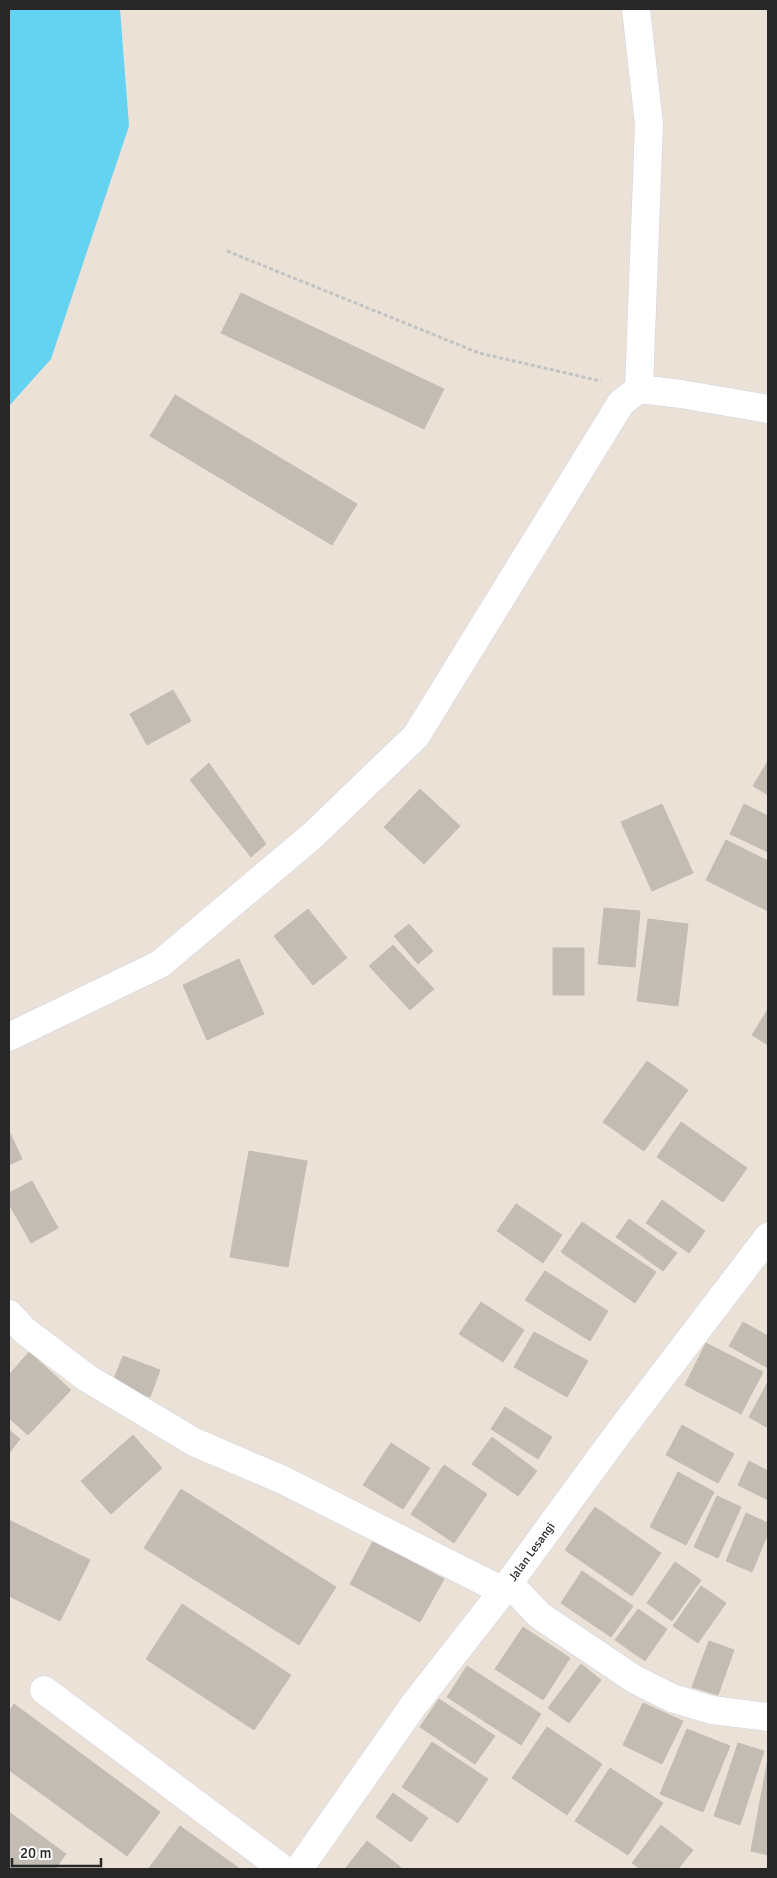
<svg xmlns="http://www.w3.org/2000/svg" width="777" height="1878" viewBox="0 0 777 1878" font-family="Signika,sans-serif">
<style>
.water{fill:#64d3f2}
.building{fill:#c2bcb3;stroke:#c5bdb1}
.lines{fill:none;stroke-linecap:round;stroke-linejoin:round}
.minor-casing{stroke:#cdd2e1;stroke-width:29}
.path{stroke:#c3c3c3;stroke-width:3;stroke-dasharray:4 2.5;stroke-linecap:butt}
.minor{stroke:#fff;stroke-width:28}
.labels{text-anchor:middle;dominant-baseline:central;stroke-width:4.5;stroke-linejoin:round;paint-order:stroke}
.street-label{font-size:12px;fill:#272727;stroke:#fff}
</style>
<rect width="100%" height="100%" fill="#ebe1d7"/>
<path class="water" d="M9 9H120L129 126 51 359 9 406Z"/>
<path class="building" d="M241 293 444 389 424 429 221 333Z
M175 395 357 504 332 545 150 436Z
M173 690 191 721 147 745 130 714Z
M768 761V795L753 786Z
M209 763 266 844 251 857 190 780Z
M420 789 460 826 424 864 384 827Z
M662 804 693 873 652 891 621 822Z
M744 804 768 816V852L730 834Z
M726 840 768 861V911L706 880Z
M604 908 640 911 635 967 598 964Z
M308 909 347 958 313 985 274 936Z
M648 919 688 924 678 1006 637 1001Z
M409 924 433 951 418 964 394 936Z
M393 945 434 989 410 1010 369 966Z
M553 948H584V995H553Z
M239 959 264 1014 207 1040 183 985Z
M768 1009V1045L752 1035Z
M647 1061 688 1090 644 1151 603 1122Z
M681 1122 747 1168 723 1202 657 1157Z
M9 1131 22 1159 9 1165Z
M249 1151 307 1161 288 1267 230 1257Z
M32 1181 58 1228 31 1243 9 1204V1193Z
M662 1200 705 1231 689 1253 646 1223Z
M516 1204 562 1235 543 1263 497 1231Z
M629 1219 677 1253 663 1271 616 1237Z
M582 1222 656 1272 635 1303 561 1252Z
M545 1271 608 1311 590 1341 525 1300Z
M481 1302 524 1330 503 1362 459 1334Z
M743 1322 768 1336V1368L729 1346Z
M534 1332 588 1361 567 1397 514 1367Z
M706 1343 763 1372 741 1414 685 1385Z
M29 1352 71 1390 28 1435 9 1418V1375Z
M123 1356 160 1370 150 1397 112 1384Z
M768 1382V1428L749 1417Z
M505 1407 552 1437 538 1459 491 1429Z
M682 1425 734 1454 718 1483 666 1455Z
M9 1430 20 1439 9 1453Z
M133 1435 162 1468 111 1514 81 1481Z
M492 1437 537 1471 518 1496 472 1464Z
M391 1443 430 1468 403 1509 363 1485Z
M749 1461 768 1471V1500L738 1485Z
M444 1465 487 1494 454 1543 411 1514Z
M678 1472 714 1492 686 1545 650 1527Z
M181 1489 336 1587 299 1645 144 1548Z
M717 1496 741 1507 718 1558 694 1547Z
M595 1507 661 1553 632 1596 565 1550Z
M746 1513 768 1523V1533L752 1572 726 1561Z
M9 1520 90 1560 60 1621 9 1596Z
M373 1541 444 1579 420 1622 350 1584Z
M675 1562 701 1580 672 1621 647 1603Z
M582 1571 633 1606 611 1637 561 1603Z
M701 1586 726 1603 698 1643 673 1626Z
M182 1604 291 1675 254 1730 146 1659Z
M638 1609 667 1629 645 1661 615 1640Z
M523 1627 570 1658 543 1700 495 1669Z
M709 1641 734 1650 718 1695 692 1687Z
M581 1664 601 1680 569 1723 548 1708Z
M467 1666 541 1714 521 1745 447 1697Z
M439 1699 495 1736 475 1764 420 1727Z
M643 1703 683 1721 662 1764 623 1745Z
M14 1704 160 1812 127 1856 9 1770V1712Z
M547 1727 602 1764 567 1815 512 1778Z
M687 1729 730 1746 703 1812 660 1794Z
M432 1742 488 1779 458 1823 402 1787Z
M738 1743 764 1751 740 1825 714 1816Z
M768 1758V1855L751 1851Z
M610 1768 663 1803 628 1855 575 1821Z
M393 1793 428 1818 411 1842 376 1817Z
M9 1812 66 1854 55 1869H9Z
M661 1825 693 1850 678 1869H640L632 1863Z
M180 1826 240 1869H151L149 1868Z
M367 1841 403 1869H345Z"/>
<g class="lines">
<defs>
<path id="minor" d="M636 9 649 124 639 389
M9 1037 160 964 312 836 416 736 621 403 639 389 681 394 768 409
M9 1314 25 1331 87 1378 194 1442 283 1480 503 1591
M509 1583 539 1615 634 1679 672 1698 712 1710 768 1717
M44 1690 283 1869
M299 1869 413 1706 503 1591 620 1431 768 1237"/>
</defs>
<use href="#minor" class="minor-casing"/>
<path class="path" d="M227 251 479 353 601 381"/>
<use href="#minor" class="minor"/>
</g>
<g class="labels">
<g class="street-label">
<text transform="translate(532 1552) rotate(-54)">Jalan Lesangi</text>
</g>
</g>
<rect width="777" height="1878" fill="none" stroke="#272727" stroke-width="20"/>
<path d="M12 1858v8h89v-8" fill="none" stroke="#272727" stroke-width="2.5"/>
<text x="20" y="1858" font-size="15" fill="#272727" stroke="#ffffff" stroke-width="4" paint-order="stroke">20 m</text>
</svg>
